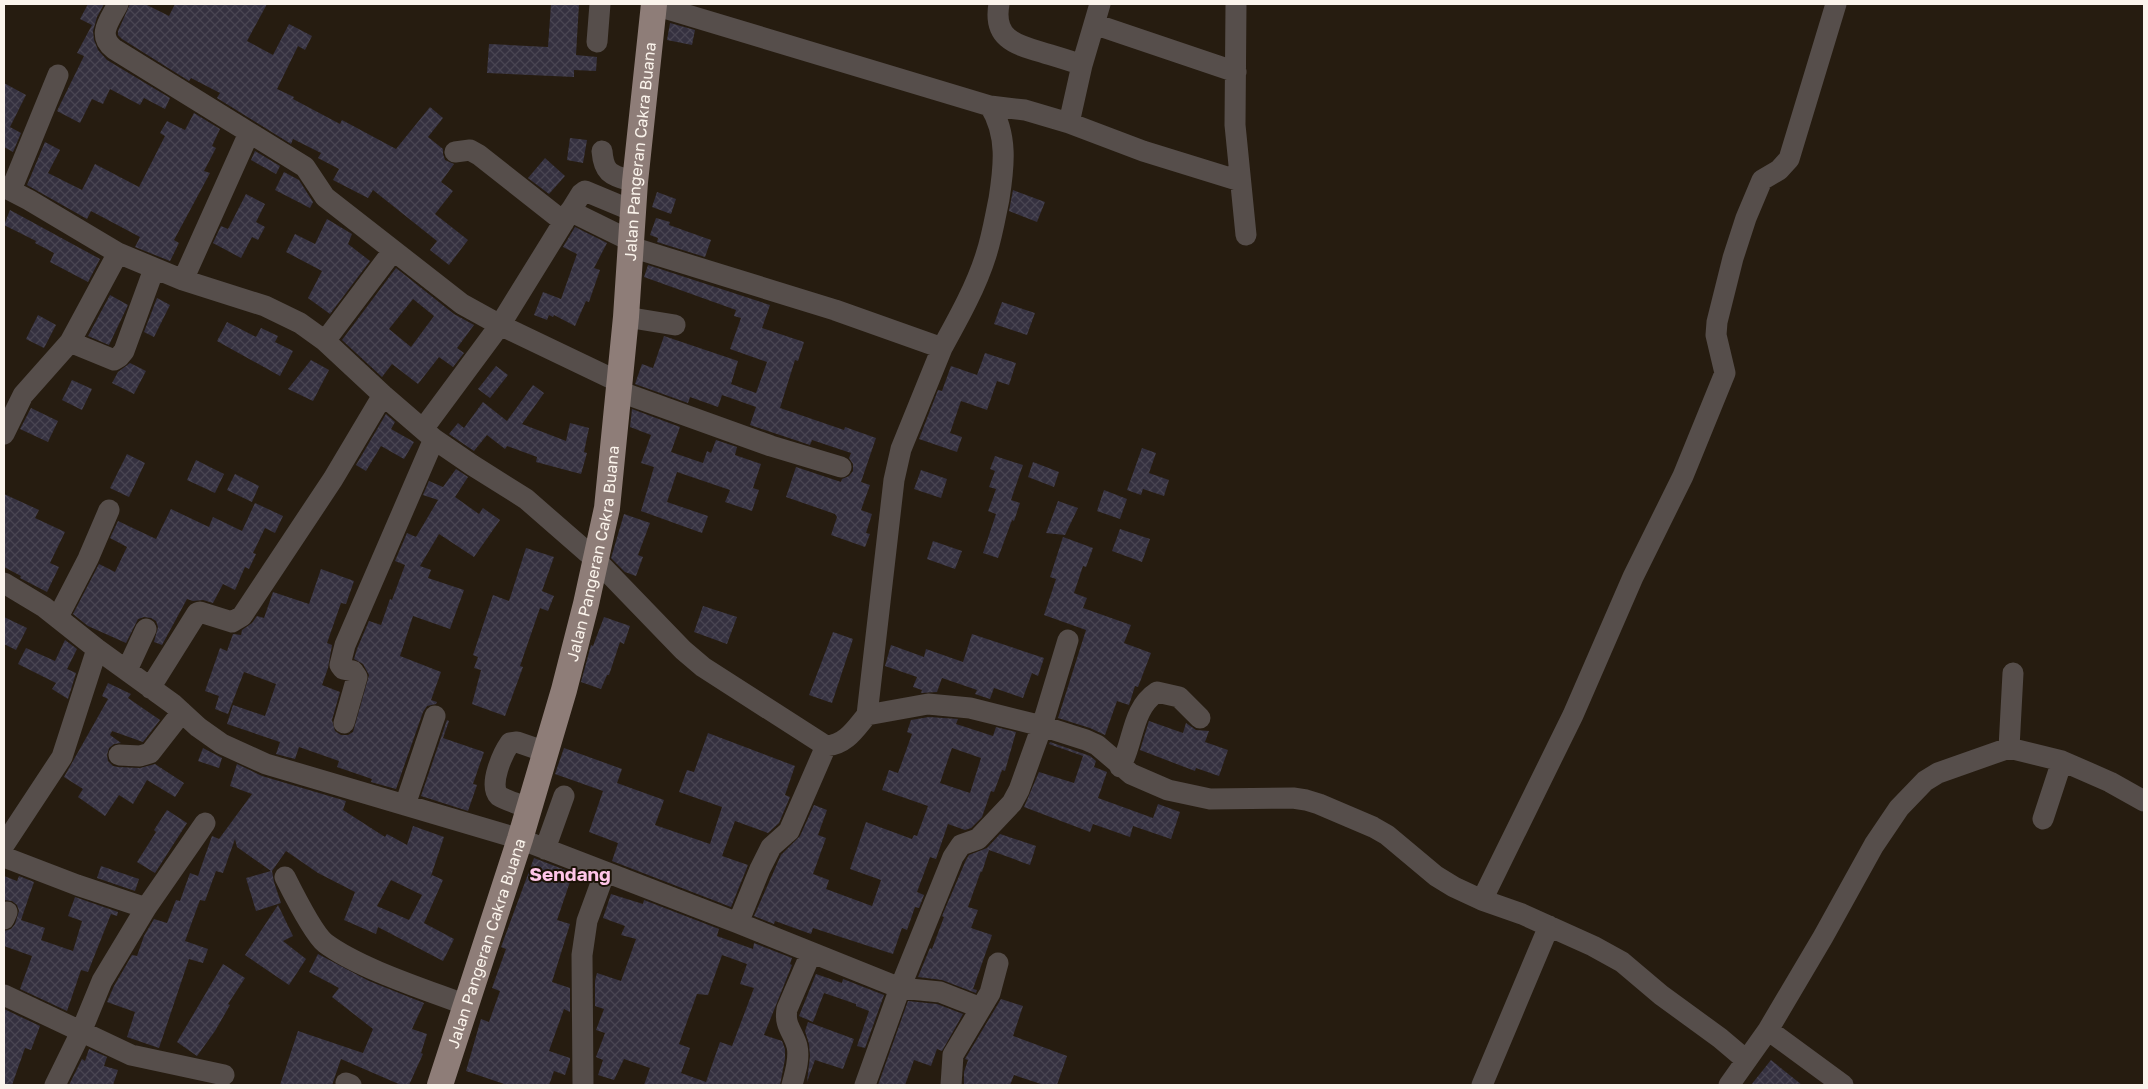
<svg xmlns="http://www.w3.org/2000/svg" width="2148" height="1089" viewBox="0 0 2148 1089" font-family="'Golos Text',sans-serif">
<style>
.building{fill:url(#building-cross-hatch);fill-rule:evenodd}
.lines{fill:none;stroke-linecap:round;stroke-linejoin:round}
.minor{stroke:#564e4b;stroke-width:21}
.major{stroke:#8e7d78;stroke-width:26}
.labels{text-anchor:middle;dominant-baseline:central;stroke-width:4;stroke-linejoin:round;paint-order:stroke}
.street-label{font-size:16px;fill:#fbf4ec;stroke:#1c1307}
.quarter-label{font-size:19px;font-weight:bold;fill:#ffc5e8;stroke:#1c1307}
</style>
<defs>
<pattern id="building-cross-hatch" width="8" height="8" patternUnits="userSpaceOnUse" patternTransform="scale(1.25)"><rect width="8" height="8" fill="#353140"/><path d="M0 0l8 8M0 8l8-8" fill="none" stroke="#494552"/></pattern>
</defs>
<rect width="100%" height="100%" fill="#261c10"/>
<path class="building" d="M88 4H104L97 17 93 31 94 40 98 50 107 60 170 98 165 109 144 98 140 105 110 89 103 104 92 99 80 123 57 111 84 56 77 53 92 25 80 19Z
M130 4H145L169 16 175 4H267L247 41 273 55 289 24 312 36 305 50 298 46 277 89 294 97 293 99 340 124 342 120 396 149 430 107 443 118 428 137 443 149V154L445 160 454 164 441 182 453 191 435 214 468 240 449 265 430 250 437 241 373 190 368 198 333 180 339 169 318 158 321 153 293 139 291 144 217 98 220 93 191 78 189 81 122 39 118 35V31Z
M551 4H579L576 55 597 57 596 71 574 70V77L487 73 489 44 548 47Z
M670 23 695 30 692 45 667 40Z
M4 83 26 95 10 127 21 133 13 152 4 147Z
M194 113 220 129 212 146 216 148 204 171 210 173 174 240 179 243 170 261 135 247 140 237 91 211 87 219 27 185 45 142 60 150 48 173 82 190 95 164 139 187 165 136 160 133 167 121 185 130Z
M570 138 587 140 583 163 567 160Z
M255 151 280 166 276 174 251 160Z
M545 158 565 176 549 194 528 178Z
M284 172 299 180 313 202 310 208 275 190Z
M1013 190 1045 202 1037 222 1009 211Z
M657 192 676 199 671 214 652 207Z
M246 194 265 204 256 222 265 227 258 240 252 237 241 258 213 243 221 226 228 229Z
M10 210 100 259 88 282 50 262 54 253 35 243 36 241 4 225Z
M656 218 670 222 669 225 711 240 705 257 657 242 658 238 650 235Z
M327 219 352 234 348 244 370 261 330 314 308 298 322 271 286 252 295 234 315 244Z
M575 227 607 243 594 268 600 270 589 302 586 301 575 326 554 315 553 317 549 315 547 320 534 315 543 292 561 299 577 254 563 247Z
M648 265 770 305 762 328 804 342 798 361 795 360 780 408 844 430 845 427 876 438 861 482 870 485 861 510 872 514 866 533 870 534 865 547 831 535 837 517 835 514 786 497 796 467 841 482 842 479 849 476 853 471V464L849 458 851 453 812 440 810 445 750 425 756 407 722 395 718 407 690 397 688 403 635 384 642 364 653 368 664 336 738 361 731 384 756 393 767 362 730 349 741 318 734 316 736 310 644 277Z
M396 268 454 314 474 325 457 348 464 353 453 367 439 357 418 384 392 364 382 377 342 340ZM413 299 434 316 411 347 389 329Z
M110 295 128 305 109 345 88 336Z
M157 298 170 305 154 337 144 332Z
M1002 302 1035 313 1027 335 994 324Z
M38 315 56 325 44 348 26 339Z
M227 322 256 337 261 328 278 336 275 342 293 351 280 376 217 341Z
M985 353 1016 363 1009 385 997 381 987 410 961 401 950 433 962 437 957 452 919 439 938 390 942 391 951 366 977 375Z
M311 360 329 370 313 401 288 389Z
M130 363 146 371 134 394 112 383 118 372Z
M496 366 508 375 490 398 478 389Z
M72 380 92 389 82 410 62 400Z
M533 385 544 393 522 424 566 441 570 423 589 428 584 452 587 453 581 474 536 462 537 457 507 446 505 449 487 435 474 451 449 434 458 423 464 428 483 402 507 421Z
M31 408 58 421 48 442 20 429Z
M632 409 680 427 671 452 703 463 707 451 711 453 716 440 737 447 735 455 761 464 753 488 759 490 752 511 725 502 730 490 677 472 667 502 708 516 702 533 641 511 654 467 641 463 651 435 630 427Z
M386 414 395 422 391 429 414 442 404 459 381 446 366 471 356 465Z
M1142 448 1156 453 1149 473 1169 480 1164 496 1143 489 1141 495 1127 490Z
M127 454 145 463 129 497 110 488Z
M995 456 1023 465 1011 500 1020 503 1014 521 1012 520 998 558 983 553 996 514 988 511 996 489 989 487 995 471 990 469Z
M196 460 224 474 215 493 187 480Z
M1033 462 1059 472 1054 487 1028 477Z
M456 469 468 477 455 497 479 514 483 508 500 520 474 557 439 534 420 566 431 570 428 578 464 590 450 629 413 616 400 656 441 672 431 700 437 702 436 704 427 706 423 712 396 789 371 782 372 779 337 767 339 761 299 747 295 759 276 754 280 742 227 724 233 705 265 716 276 684 244 672 228 714 215 709 219 696 205 691 220 648 227 651 233 634 241 635 242 630 252 623 257 616 264 618 273 592 309 604 321 569 354 581 346 604 341 603 327 643 332 645 328 668 322 685 340 692 332 720 335 731 341 735H348L353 732 369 675 363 664 354 659 357 649 369 621 381 625 390 599 392 600 405 565 395 561 407 533 416 537 438 500 423 495 429 481 443 487Z
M921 470 947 479 941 498 914 489Z
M235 474 259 486 252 502 227 490Z
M1104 490 1127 499 1120 519 1097 511Z
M4 494 39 510 35 518 65 532 50 563 59 567 47 592 20 578 21 576 4 567Z
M1058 501 1078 508 1065 535 1046 533Z
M255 503 283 516 275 533 265 528 253 553 256 554 249 569 245 567 235 590 223 584 213 603 203 600 193 601 187 599 162 645 154 642 158 627 156 621 151 618 144 617 138 619 126 643 88 626 73 614 99 564 115 572 127 547 110 538 118 521 156 539 171 509 209 527 213 517 242 531Z
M624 514 650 523 638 555 643 557 636 576 625 572 611 558Z
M1120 529 1150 539 1142 562 1112 551Z
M1063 537 1093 548 1086 567 1083 566 1074 593 1087 598 1083 608 1131 625 1124 643 1151 653 1138 687 1135 686 1129 705 1117 701 1105 735 1090 728 1058 718 1086 630 1044 615 1056 579 1050 577Z
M933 541 962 551 955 569 927 559Z
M526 548 554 557 542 591 554 596 548 611 540 608 520 666 523 667 505 716 472 704 481 670 474 668 478 657 473 655 493 595 509 601Z
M703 606 737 617 727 644 694 632Z
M4 617 27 628 16 650 4 644Z
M604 617 630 626 624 644 620 642 609 675H607L601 689 581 682 591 645 593 646Z
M833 632 853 639 832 703 809 695Z
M972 634 1044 658 1038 676 1032 673 1023 698 994 688 990 699 975 694 977 690 942 678 937 692 921 693 922 690 913 687 917 677 885 666 891 645 924 657 926 649 963 662Z
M65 640 77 649 67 669 76 673 68 699 52 689 56 683 18 664 26 648 55 661Z
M108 683 131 694 128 698 160 720 143 742 112 731 110 735 121 743 114 744 109 748 107 755 108 761 113 766 118 767 140 768 155 764 184 783 175 797 147 780 133 804 119 795 105 816 78 797 83 789 64 777 108 699 102 696Z
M929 717 958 719 956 724 993 736 996 727 1016 732 1005 771 1002 770 994 792 991 791 982 817 971 828 965 830 948 824 936 859 930 857 917 892 924 895 919 908 915 907 907 930 902 928 893 954 813 928 811 934 775 921 774 924 754 916 781 855 800 836 814 805 827 810 818 835 826 838 813 874 829 880 826 889 872 906 881 880 850 869 866 822 912 839 914 835 917 836 928 806 882 790 889 770 898 773 912 734 907 732 911 720ZM952 748 981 758 970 793 940 783Z
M447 720 449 721 443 738 484 752 473 784 477 785 468 811 421 796Z
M1149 721 1183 733 1186 723 1196 730 1209 731 1205 742 1228 750 1219 776 1196 768 1195 771 1140 750Z
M708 733 795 766 785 795 790 797 779 823 768 833 735 821 722 856 748 865 731 907 612 861 618 843 589 832 603 791 555 774 564 748 622 769 617 783 664 800 655 825 710 844 722 807 679 792 687 770 694 772Z
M1050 742 1090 756 1096 761 1094 767 1107 772 1098 798 1153 818 1158 804 1180 812 1171 839 1133 826 1130 837 1093 824 1090 832 1024 807 1039 772 1074 783 1083 756 1049 744Z
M203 748 222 758 219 768 198 761Z
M237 764 262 776 346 801 343 810 385 837 387 834 407 845 413 826 444 837 430 879 432 875 443 880 424 923 454 939 443 961 378 927 376 934 344 920 355 892 318 873 286 851 272 871 274 882 281 903 256 911 246 878 271 871 237 847 235 839 223 873 216 871 205 901 200 900 185 941 208 949 203 963 189 959 159 1048 127 1037 135 1012 107 1002 114 986 132 955 137 956 144 936 154 919 167 923 176 900 180 901 190 873 198 876 212 836 219 839 252 794 230 786ZM391 880 422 895 409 920 377 906Z
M167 810 187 823 155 873 137 862 156 832 154 830Z
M1000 834 1036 846 1030 865 989 850 982 872 981 871 968 907 978 910 971 928 992 935 973 989 977 990 976 993 942 980 918 977 930 948 932 949 944 917 942 916 966 860 969 855 987 848Z
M534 858 573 873 557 920 570 924 552 982 570 988V1012L564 1009 549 1051 570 1058V1060L565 1075 554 1071 549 1085H507L466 1071 481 1019 489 1022 500 991 492 988 506 949 501 947Z
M101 866 139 879 135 891 97 878Z
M4 876 17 881 19 876 34 882 21 920 45 928 41 940 73 951 82 921 68 916 75 897 118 912 117 916 111 914 88 972 81 970 67 1011 20 989 32 956 4 946V931L11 929 15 924 19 911 17 905 12 901 4 900Z
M611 894 643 904 644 900 719 929 717 936 753 949 754 943 792 958 790 964 792 965 764 1035 782 1041 785 1049V1059L780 1085H644L650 1068 624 1059 614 1080 598 1075 603 1060 596 1057 605 1033 596 1030 604 1009 595 1006V981L597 973 621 981 636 939 621 935 625 926 603 918ZM722 955 747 964 740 984 754 988 732 1046 720 1042 706 1082 681 1073 690 1048 679 1044 697 994 708 995Z
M278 905 293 936 283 941 306 959 289 985 245 955Z
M318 954 369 981 424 1003 412 1029 427 1034 421 1053 423 1054 409 1085H401L341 1059 332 1085H280L298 1031 363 1053 373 1029 332 997 339 988 309 972Z
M223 964 245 978 228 1004 230 1005 215 1031 197 1056 177 1042Z
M816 974 842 983 843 979 884 995 865 1048 857 1046 869 1011 856 1006V1004L824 993 813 1022 799 1016Z
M1001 999 1023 1006 1013 1036 1067 1056 1057 1085H1044L1014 1075 1010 1085H964V1072L968 1060 965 1059Z
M908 1001 937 1004 963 1014 942 1051 937 1049 931 1066 914 1060 905 1085H878Z
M4 1009 40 1026 31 1050 25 1048 12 1085H4Z
M808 1022 854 1039 843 1069 815 1060 807 1082 810 1056 809 1044 805 1031Z
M89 1049 107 1057 104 1066 118 1070 113 1085H69L82 1059 85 1061Z
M1771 1060 1802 1085H1751Z"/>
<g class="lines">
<path class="minor" d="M118 4C110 20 96 35 114 49L305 167 325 197 462 304 500 325 619 382
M999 4C993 37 1013 44 1041 52 1054 56 1068 60 1082 65
M1236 4 1235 125 1246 235
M654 5 990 106 1025 110 1069 123 1143 151 1240 181
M1094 24 1236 72
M597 42 600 4
M1069 123 1082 65 1100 4
M602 151C604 176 613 175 635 182
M455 152 470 150 479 155 564 222
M4 187 29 200 118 253 183 280 265 306 300 323 325 341 383 395 434 439 472 465 526 499 596 560 683 650 703 667 826 746C846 745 856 728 867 715L894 480 901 449 942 348 835 310 631 247
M11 190 58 75
M570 211 631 241
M183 280 249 133
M626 317 675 325
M325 341 393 251
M70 342 114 360 119 357 124 351 154 269
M942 348C958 319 976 287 986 255 992 237 995 218 999 199 1004 167 1008 135 990 106
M618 391 771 446 841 467
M423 429 500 325 581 194 585 191 633 211
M4 434 23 395 70 342 118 253
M4 583 44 607 97 649 173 704 198 727 222 744 266 764 520 839 738 923 900 988 940 992 981 1008
M58 617 88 559 109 510
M127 670 146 629
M150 688 197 613 200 612 232 622 242 616 333 479 383 395
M867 715 928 704 970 708 1042 726 1086 740 1097 745 1131 774 1168 790 1210 799 1293 798 1306 800 1319 804 1373 827 1387 835 1436 876 1454 887 1482 900 1522 914 1593 946 1622 962 1661 995 1720 1038 1746 1060
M344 723 357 677 353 671 343 669 340 665 345 645 434 439
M2009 748 2013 673
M119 755 140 756 150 753 182 712
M1120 767C1134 743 1131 709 1157 692L1179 697 1200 718
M405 805 435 716
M529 809C522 805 505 800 499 796 488 785 503 753 510 743L517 742 546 752
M2043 819 2062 761
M4 845 62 757 97 649
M545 849 564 796
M4 857 77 885 146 908
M285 877C293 893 313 933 325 943 360 969 424 989 466 1005
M1482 900 1573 715 1633 577 1683 476 1725 373 1716 335 1717 322 1733 258 1746 218 1762 180 1779 170 1789 159 1836 4
M4 919 7 912
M738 923 760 869 771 847 789 831 826 746
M4 995 131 1055 224 1075
M1768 1030 1843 1085
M346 1083 351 1085
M55 1085 81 1032 102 981 146 908 205 823
M583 1085 582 955 587 921 605 872
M792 1085C795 1073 800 1059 797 1046 793 1031 784 1026 787 1009L811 953
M865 1085 900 988 953 857 961 845 978 839 1012 803 1019 790 1042 726 1068 640
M951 1085 953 1055 990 993 998 963
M1482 1085 1549 926
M1729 1085 1768 1030 1823 937 1874 845 1899 808 1925 781 1938 773 2009 748 2062 761 2110 782 2144 801"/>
<path class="major" id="s1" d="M440 1085 520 839 564 690 586 604 607 508 626 317 635 182 654 4"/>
</g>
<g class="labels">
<g class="street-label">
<text stroke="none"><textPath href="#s1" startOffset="959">Jalan Pangeran Cakra Buana</textPath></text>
<text stroke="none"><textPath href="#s1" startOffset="554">Jalan Pangeran Cakra Buana</textPath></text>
<text stroke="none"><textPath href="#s1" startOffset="149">Jalan Pangeran Cakra Buana</textPath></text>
</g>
<g class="quarter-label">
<text x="570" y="873">Sendang</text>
</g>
</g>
<rect width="2148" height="1089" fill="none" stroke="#fbf4ec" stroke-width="10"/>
</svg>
